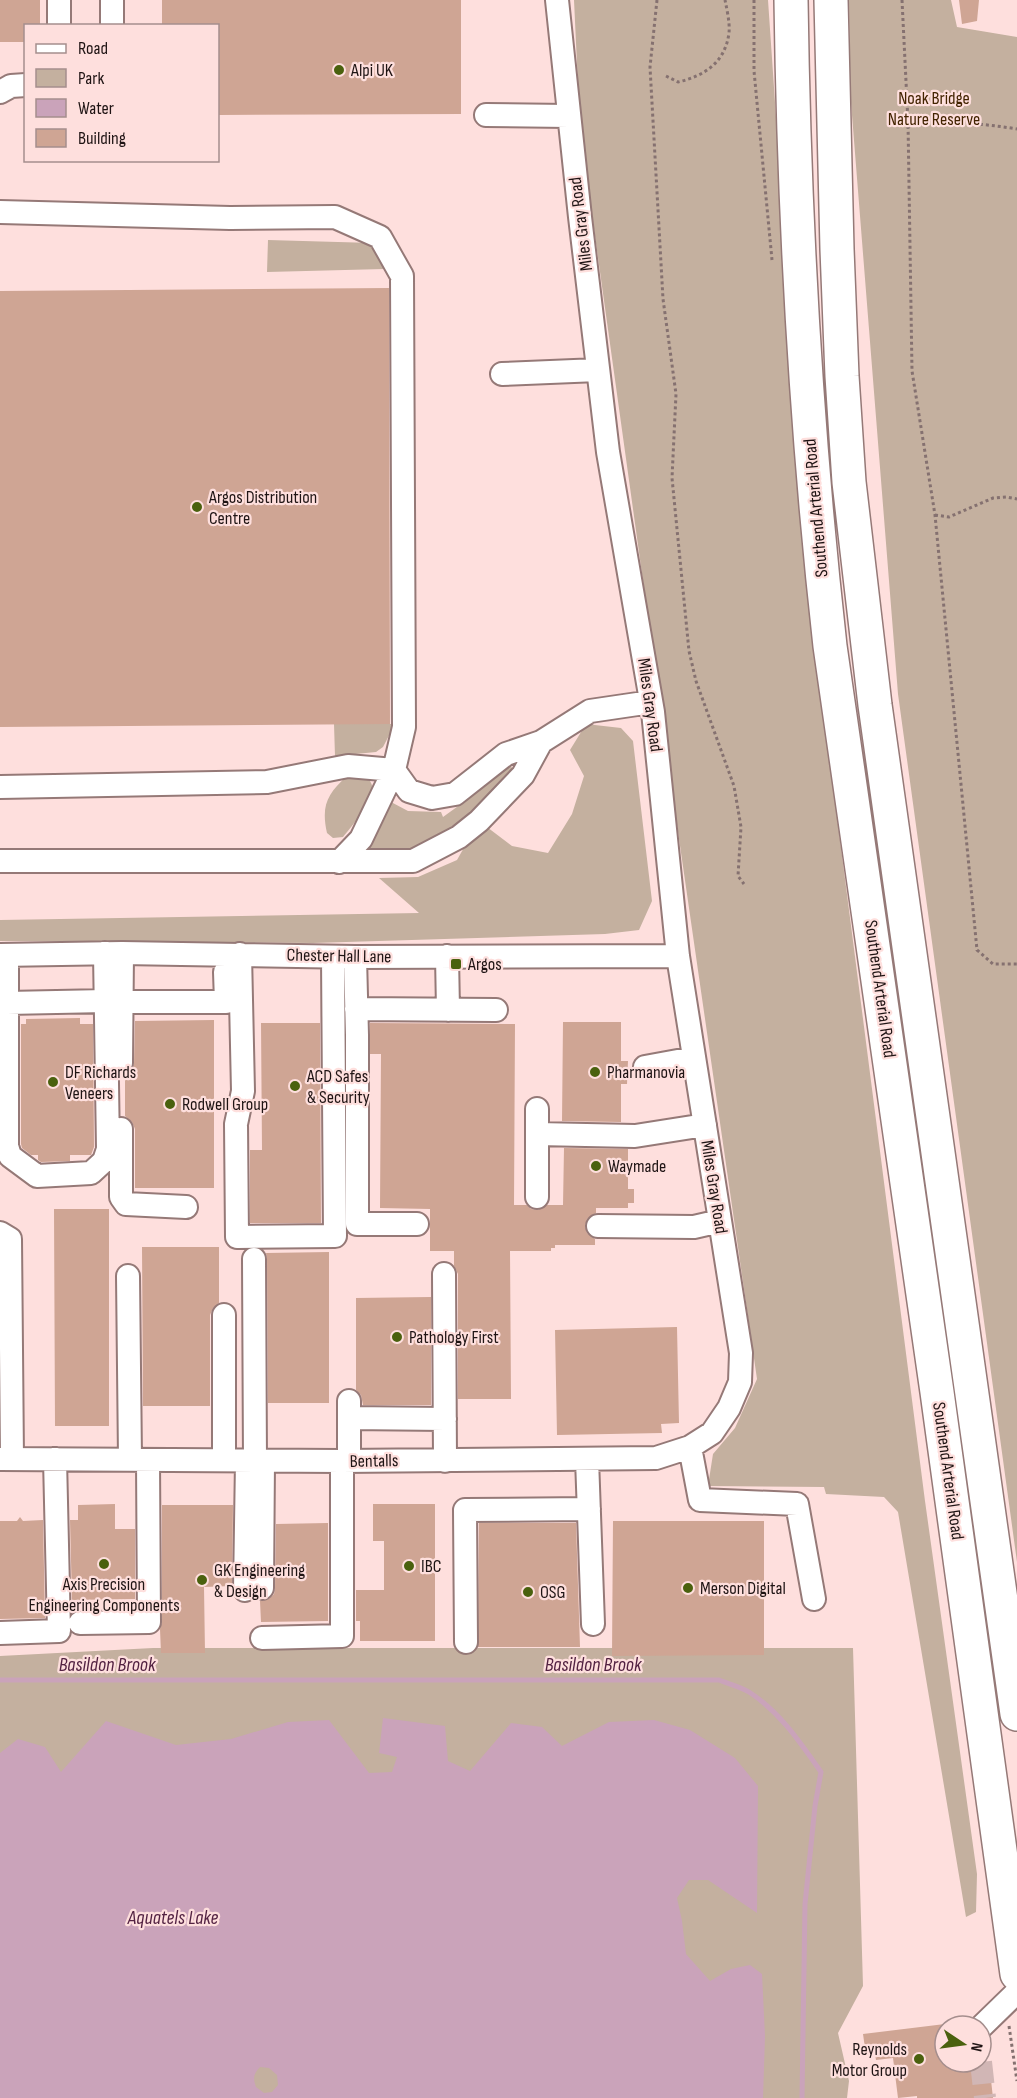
<svg xmlns="http://www.w3.org/2000/svg" width="1017" height="2098" viewBox="0 0 1017 2098" font-family="'Sofia Sans Condensed',sans-serif">
<style>
.green{fill:#c4b09f}
.water{fill:#caa3ba;fill-rule:evenodd}
.lines{fill:none;stroke-linecap:round;stroke-linejoin:round}
.stream{stroke:#caa3ba;stroke-width:5}
.building{fill:#cfa594}
.minor-tunnel{stroke:#d1b6b5;stroke-width:22;stroke-dasharray:22 11;stroke-linecap:butt}
.minor-casing{stroke:#957977;stroke-width:26}
.highway-casing{stroke:#957977;stroke-width:36}
.path{stroke:#857170;stroke-width:3;stroke-dasharray:3 3;stroke-linecap:butt}
.minor{stroke:#fff;stroke-width:22}
.highway{stroke:#fff;stroke-width:33}
.poi-dot{fill:#4a610e;stroke:#fedfdd;stroke-width:2}
.labels{text-anchor:middle;dominant-baseline:central;stroke-width:4.5;stroke-linejoin:round;paint-order:stroke}
.poi-label{font-size:18px;fill:#1f1414;stroke:#fedfdd;text-anchor:start}
.park-label{font-size:18px;fill:#422300;stroke:#fedfdd}
.street-label{font-size:18px;fill:#1f1414;stroke:#fedfdd}
.water-label{font-size:20px;font-style:italic;fill:#532242;stroke:#fedfdd}
</style>
<rect width="100%" height="100%" fill="#fedfdd"/>
<path class="green" d="M574 0H768L809 599 925 1501 977 1874 976 1912 966 1917 898 1512 884 1497 826 1494 824 1487 708 1486 713 1454 735 1428 757 1379 675 811 580 128Z
M849 0H951L957 27 1017 37V1562L898 694 850 90Z
M268 240 373 243 384 269 267 272Z
M334 724H395L383 747 376 752 335 756Z
M586 724 621 728 633 741 652 901 639 930 605 934 313 943 0 941V920L419 913 379 878 418 877 457 860 479 821 512 846 548 853 572 814 584 776 570 750Z
M507 765 511 766 513 770 506 780 469 815 451 827 447 833 424 846 409 850 369 851 365 844 391 802 408 811 441 812 443 817 461 804 460 800Z
M347 776 368 778C371 782 373 786 373 792 371 804 351 827 343 837L333 838 327 833C321 806 327 794 347 776Z
M153 1648H853L863 1986 838 2033 849 2081 847 2098H0V1656Z"/>
<path class="water" d="M383 1718 445 1726 448 1761 470 1771 511 1723 542 1727 562 1746 609 1722 654 1720 690 1730 735 1758 758 1786 757 1913 708 1880H689L677 1898 682 1921 686 1954 710 1981 731 1969 750 1965 762 1974 765 2036 763 2098H0V1753L18 1739 45 1747 61 1772 106 1721 176 1745 231 1739 288 1722 329 1720 369 1773 392 1772 397 1757 379 1753ZM260 2067 269 2068 277 2075 278 2085 272 2092 264 2093 256 2087C253 2079 253 2074 260 2067Z"/>
<g class="lines">
<path class="stream" d="M0 1680H719C729 1684 741 1687 749 1692 780 1712 800 1742 821 1772L815 1806 805 1904 802 2098"/>
</g>
<path class="building" d="M0 0H40V26H26V42H0Z
M162 0H461V114L218 115V26H162Z
M959 0H979L977 21 962 24Z
M389 288 390 724 0 727V291Z
M80 1018V1024H93L94 1147 91 1155H70V1161L41 1162 38 1160V1155H31L22 1148 21 1144V1024H26V1019Z
M214 1020V1188H135V1129L132 1122 125 1116V1076L132 1070 134 1064 135 1021Z
M563 1022H621V1061H628L627 1084H621V1122L562 1121Z
M261 1023H320L321 1223H250V1150H262Z
M370 1023 515 1024 514 1205H527L531 1209 538 1210 547 1205H563L564 1148 628 1149V1189H634V1203H628V1208H596V1213L587 1219 585 1226 587 1233 595 1239V1245H555V1248H551V1251H510L511 1399H458V1274L454 1266V1251H430V1209L380 1208 381 1054H370Z
M54 1209H109V1426H55Z
M142 1247H219V1303L213 1308 210 1315V1406H143Z
M329 1252V1403H268L267 1259 266 1253Z
M431 1297V1405H363L361 1395 356 1390V1298Z
M677 1327 679 1423 661 1424 662 1433 557 1435 555 1330Z
M115 1504V1529H135V1599L72 1600 70 1520H78V1505Z
M373 1504H435V1641H360V1621H356V1590H384V1541H373Z
M162 1505H233L232 1586 204 1587 205 1653H161L160 1629 162 1622Z
M20 1517 23 1521 43 1520 45 1618 0 1619V1521H17Z
M613 1521H764V1655L612 1656Z
M328 1523V1621L261 1622 260 1601 269 1599 274 1594 275 1589 276 1524Z
M479 1523H576L580 1647H478Z
M945 2024V2062H989L993 2098H917V2096L898 2098 893 2058 876 2060 875 2054 866 2055 863 2034Z"/>
<g class="lines">
<path class="minor-tunnel" d="M981 2062 985 2098"/>
<defs>
<path id="minor" d="M112 0V26
M59 26V0
M0 92 11 86 26 85
M486 115 569 116
M0 212 230 218 335 217 380 237 402 276 404 727 394 770 361 839 339 862
M502 374 598 370
M0 787 267 782 348 766 394 770 409 791 432 798 455 794 506 754 541 742 590 711 651 702
M0 861H413L459 837 479 821 523 775 541 742
M240 954 243 1091 236 1124 237 1237 335 1236 333 957
M0 955 122 953 355 957 678 956
M7 955V1146L10 1156 37 1176 91 1173 104 1161 108 1149 105 953
M447 956 448 1010
M355 957 357 1035V1224H417
M122 1002H226L225 972
M7 1003 106 1001
M356 1009 496 1010
M121 1063 122 953
M645 1067 694 1058
M121 1129V1197L126 1204 186 1207
M537 1134 635 1136 705 1125
M537 1197V1109
M598 1226 694 1227 720 1221
M0 1233 10 1239 12 1458
M254 1259 255 1461
M444 1274 445 1461
M128 1276 130 1459
M349 1401V1461
M349 1418 445 1419
M690 1447 700 1500 797 1504 814 1599
M0 1459 342 1461 656 1458 690 1447 712 1433 729 1408 740 1382 741 1353 678 956 653 712 608 452 580 217 557 0
M587 1459 593 1624
M224 1460V1315
M262 1588 263 1461
M245 1590 247 1461
M80 1623 149 1622 148 1460
M0 1633 59 1631 55 1459
M262 1638 342 1636V1461
M466 1642 465 1510 589 1509
M981 2027 1017 1992"/>
<path id="highway" d="M791 0C794 216 806 432 830 646L937 1392 1017 1974
M831 0 837 249 842 376 849 482 875 705 1017 1714"/>
</defs>
<use href="#minor" class="minor-casing"/>
<use href="#highway" class="highway-casing"/>
<path class="path" d="M657 0 650 67 663 299 676 394 672 478 689 651 696 681 734 786 741 827 738 876 744 884
M754 0V71L772 260
M902 0 908 122 912 371 935 515 977 950 993 964H1017
M666 76 678 82C704 76 725 63 729 33 730 23 727 10 725 0
M908 122C945 121 980 123 1017 129
M935 515 949 517 993 498 1006 497 1017 499
M1009 2026 1017 2081"/>
<use href="#minor" class="minor"/>
<use href="#highway" class="highway"/>
</g>
<g class="poi-dot">
<circle cx="339" cy="70" r="6"/>
<circle cx="197" cy="507" r="6"/>
<rect x="450" y="958" width="12" height="12" rx="3"/>
<circle cx="595" cy="1072" r="6"/>
<circle cx="53" cy="1082" r="6"/>
<circle cx="295" cy="1086" r="6"/>
<circle cx="170" cy="1104" r="6"/>
<circle cx="596" cy="1166" r="6"/>
<circle cx="397" cy="1337" r="6"/>
<circle cx="104" cy="1564" r="6"/>
<circle cx="409" cy="1566" r="6"/>
<circle cx="202" cy="1580" r="6"/>
<circle cx="688" cy="1588" r="6"/>
<circle cx="528" cy="1592" r="6"/>
<circle cx="919" cy="2059" r="6"/>
</g>
<g class="labels">
<g class="poi-label">
<text x="351" y="70">Alpi UK</text>
<text x="209" y="497">Argos Distribution<tspan x="209" dy="21">Centre</tspan></text>
<text x="468" y="964">Argos</text>
<text x="65" y="1072">DF Richards<tspan x="65" dy="21">Veneers</tspan></text>
<text x="607" y="1072">Pharmanovia</text>
<text x="307" y="1076">ACD Safes<tspan x="307" dy="21">&amp; Security</tspan></text>
<text x="182" y="1104">Rodwell Group</text>
<text x="608" y="1166">Waymade</text>
<text x="409" y="1337">Pathology First</text>
<text x="421" y="1566">IBC</text>
<text x="214" y="1570">GK Engineering<tspan x="214" dy="21">&amp; Design</tspan></text>
<text x="104" y="1584" text-anchor="middle">Axis Precision<tspan x="104" dy="21">Engineering Components</tspan></text>
<text x="700" y="1588">Merson Digital</text>
<text x="540" y="1592">OSG</text>
<text x="907" y="2049" text-anchor="end">Reynolds<tspan x="907" dy="21">Motor Group</tspan></text>
</g>
<g class="park-label">
<text x="934" y="98">Noak Bridge<tspan x="934" dy="21">Nature Reserve</tspan></text>
</g>
<g class="street-label">
<text transform="translate(581 224) rotate(-97)">Miles Gray Road</text>
<text transform="translate(816 508) rotate(-95)">Southend Arterial Road</text>
<text transform="translate(650 705) rotate(82)">Miles Gray Road</text>
<text transform="translate(339 956) rotate(1)">Chester Hall Lane</text>
<text transform="translate(880 989) rotate(82)">Southend Arterial Road</text>
<text transform="translate(714 1187) rotate(81)">Miles Gray Road</text>
<text transform="translate(374 1461) rotate(-1)">Bentalls</text>
<text transform="translate(948 1471) rotate(82)">Southend Arterial Road</text>
</g>
<g class="water-label">
<text x="107" y="1665">Basildon Brook</text>
<text x="593" y="1665">Basildon Brook</text>
<text x="173" y="1918">Aquatels Lake</text>
</g>
</g>
<rect x="24" y="24" width="195" height="138" fill="#fedfdd" stroke="#a58e8d" stroke-width="1.5"/>
<rect x="36" y="44" width="30" height="9" fill="#ffffff" stroke="#a58e8d" stroke-width="1.5"/>
<text x="78" y="54" font-size="18" fill="#1f1414">Road</text>
<rect x="36" y="69" width="30" height="18" fill="#c4b09f" stroke="#a58e8d" stroke-width="1.5"/>
<text x="78" y="84" font-size="18" fill="#1f1414">Park</text>
<rect x="36" y="99" width="30" height="18" fill="#caa3ba" stroke="#a58e8d" stroke-width="1.5"/>
<text x="78" y="114" font-size="18" fill="#1f1414">Water</text>
<rect x="36" y="129" width="30" height="18" fill="#cfa594" stroke="#a58e8d" stroke-width="1.5"/>
<text x="78" y="144" font-size="18" fill="#1f1414">Building</text>
<g transform="translate(963 2044) rotate(103)"><circle r="28" fill="#fedfdd" stroke="#a58e8d" stroke-width="1.5"/>
<path d="M0-4.5L10 22L0 15L-10 22Z" fill="#4a610e"/>
<text y="-9" font-size="16" font-weight="bold" text-anchor="middle" fill="#1f1414">N</text>
</g>
</svg>
